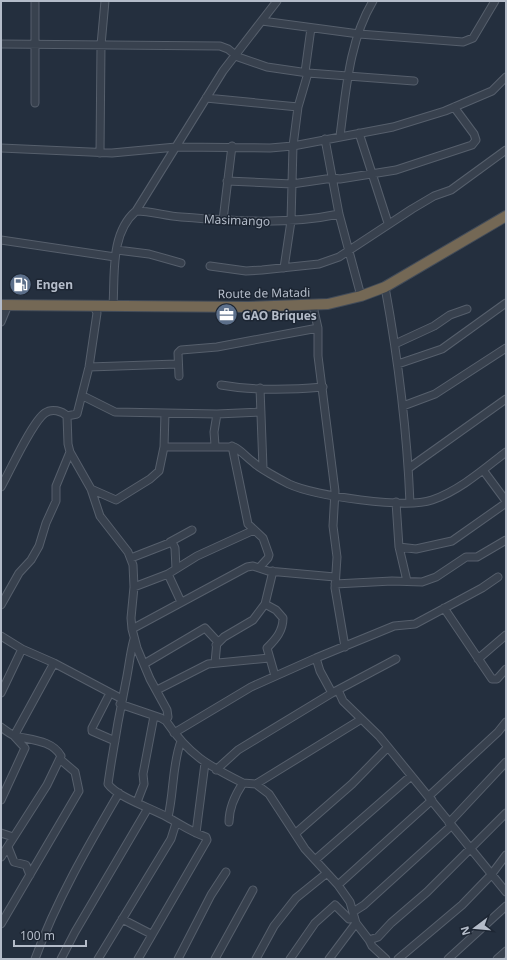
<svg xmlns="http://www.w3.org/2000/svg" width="507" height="960" viewBox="0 0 507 960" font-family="'Noto Sans',sans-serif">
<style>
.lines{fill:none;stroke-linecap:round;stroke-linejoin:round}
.minor-casing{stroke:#565f6c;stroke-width:9}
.highway-casing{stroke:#434c59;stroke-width:12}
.minor{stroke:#38414e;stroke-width:7}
.highway{stroke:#746855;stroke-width:10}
.labels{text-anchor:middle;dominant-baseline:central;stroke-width:3;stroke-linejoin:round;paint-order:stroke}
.street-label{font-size:12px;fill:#b4bcc9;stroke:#1d2633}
.poi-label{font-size:12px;font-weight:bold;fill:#b4bcc9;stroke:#1d2633;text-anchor:start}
</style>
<rect width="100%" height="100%" fill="#242f3e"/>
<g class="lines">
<defs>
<path id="minor" d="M35 1V103
M262 21 359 34 463 42 473 38 495 1
M1 44 220 46 228 49 238 57 267 67 308 73 414 81
M305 72 311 28
M206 98 298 107
M359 133 388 223
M340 136C346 91 349 41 373 1
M325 139 339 214 361 296
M1 148 112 153 176 147 270 148 293 146 393 127 445 111 492 91 506 77
M100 153 101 45 105 1
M227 181 292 184 333 178 340 179 396 170 472 145 476 140 474 134 454 107
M136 211C151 211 166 216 181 217 233 221 288 225 339 214
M223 220 232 146
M1 240 115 257
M117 250 149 254 181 263
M210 266 246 271 262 270 319 264 339 257 412 209 434 196 451 190 506 150
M284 268 291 221 293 146 298 107 308 73
M385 287C398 358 407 430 410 503
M113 305C115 275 110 233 136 211L223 71 277 1
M313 306 318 328V356L335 491 333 526 337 557 335 588 345 647
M1 322 8 305
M395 344 434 326 450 315 467 309
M398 364 442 349 506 303
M89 367 177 364
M179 376 178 353 181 350 217 347 318 328
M221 385C255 391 289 390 323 387
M260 388 263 468
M83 396 115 412 217 414
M403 406 435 394 506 348
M67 416 68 444 70 452 91 489 100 516 128 552 133 565 134 587 131 618 132 629 137 648 150 679 167 710 168 717 166 721
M215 445 214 432 217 414 261 412
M232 446 248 524 263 538 269 555 268 558 259 568
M164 447H234C242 451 246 457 253 462 259 468 281 480 289 484 315 496 406 509 432 500 459 491 484 469 506 452
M409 468 506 399
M483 470 506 501
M1 487C10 471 32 422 45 413 52 408 62 411 67 416L77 414 89 367 97 313 94 306
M91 489 116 500 150 479 159 471 164 447 165 413
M396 502 399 547 407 581
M170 542 192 530
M399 547 416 549 452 541 506 503
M131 558 172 542 175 548 176 569
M273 571 265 604 276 610 283 618C283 631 276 639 267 648L275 676
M168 574 181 602
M335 584 392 581 422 582 436 577 466 557H477L506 540
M134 587 168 574 197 556 254 530
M1 605 19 573 31 560 39 546 46 523 56 501V486L70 452
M444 608 492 679H497L506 669
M132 629 247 567 253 566 268 571 335 577
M1 636 22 649 54 663 122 699
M134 639C130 653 129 667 126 681 119 715 113 749 108 784 117 797 153 809 167 817 180 824 191 832 206 837L207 840 138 959
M216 645 224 637 253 620 265 604
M316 658 320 671 332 693
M478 659 506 635
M144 664 205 628 217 641 215 663
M157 690 208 664 269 658
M338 690 343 701 379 736 506 892
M1 693 22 649
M110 693 92 728V731L115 741
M120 704 161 718 166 721C189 755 207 765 243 783 235 795 229 807 229 822
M1 727C5 730 10 734 15 736 31 740 52 740 61 756L47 785 1 857
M174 733 251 687 316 658 394 626 415 624 482 588 498 577
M216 770 238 750 332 693 396 659
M243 783 256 784 269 794 305 849 338 885 350 902 356 923 369 940 378 937 391 923 427 892 506 813
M256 784 360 720
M429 796 498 732 506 722
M1 800 25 748 14 736 54 663
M137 802 144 784 143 774 154 716
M168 817C174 792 172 765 181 741
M449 823 506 762
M1 833 13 837
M196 833 205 763
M296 833 352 784 387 748
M8 847 14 862 26 865 30 875
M315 860 411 776
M338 885 432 800
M353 912 364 905 451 826
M122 919 151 934
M1 924 79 791 75 772 61 760
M369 940 372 946 386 959
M35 959C56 901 88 846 119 793
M61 959 75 932 148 808
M98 959 171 839 176 823
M178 959 211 895 226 872
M215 959 253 890
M256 959 274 926 296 898 327 873
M290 959 315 923 335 905 349 919 354 918
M329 959 356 923
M398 959 462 905 491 875 506 855
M448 959 506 906
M497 959 506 951"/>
<path id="highway" d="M1 305 248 307 328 304 361 296 385 287 506 216"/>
</defs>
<use href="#minor" class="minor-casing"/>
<use href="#highway" class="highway-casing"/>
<use href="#minor" class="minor"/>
<use href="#highway" class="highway"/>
</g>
<defs>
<symbol id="fuel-disc" viewBox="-11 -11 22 22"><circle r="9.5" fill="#5c6f8a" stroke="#1d2633"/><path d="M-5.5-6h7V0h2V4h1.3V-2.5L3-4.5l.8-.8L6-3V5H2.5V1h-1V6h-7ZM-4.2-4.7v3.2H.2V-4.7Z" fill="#fff"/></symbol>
<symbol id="office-disc" viewBox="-11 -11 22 22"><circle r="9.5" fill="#5c6f8a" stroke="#1d2633"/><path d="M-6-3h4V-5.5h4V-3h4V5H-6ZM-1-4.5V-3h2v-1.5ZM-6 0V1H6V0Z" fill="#fff"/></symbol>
</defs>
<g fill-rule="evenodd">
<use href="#fuel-disc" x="8" y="272" width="25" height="25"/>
<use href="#office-disc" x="214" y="302" width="25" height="25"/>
</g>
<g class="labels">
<g class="street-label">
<text transform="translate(237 220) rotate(2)">Masimango</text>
<text transform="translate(264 293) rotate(-1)">Route de Matadi</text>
</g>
<g class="poi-label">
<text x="36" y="284">Engen</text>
<text x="242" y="315">GAO Briques</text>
</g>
</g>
<rect width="507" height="960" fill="none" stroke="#b4bcc9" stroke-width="4"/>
<g transform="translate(475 928) rotate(254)" stroke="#1d2633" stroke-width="3" paint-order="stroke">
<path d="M0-3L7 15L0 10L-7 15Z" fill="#b4bcc9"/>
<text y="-6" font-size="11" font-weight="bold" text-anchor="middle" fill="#b4bcc9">N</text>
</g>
<path d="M14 940v6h72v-6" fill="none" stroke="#b4bcc9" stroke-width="2"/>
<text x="20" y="940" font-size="12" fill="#b4bcc9" stroke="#1d2633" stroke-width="3" paint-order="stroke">100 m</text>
</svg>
